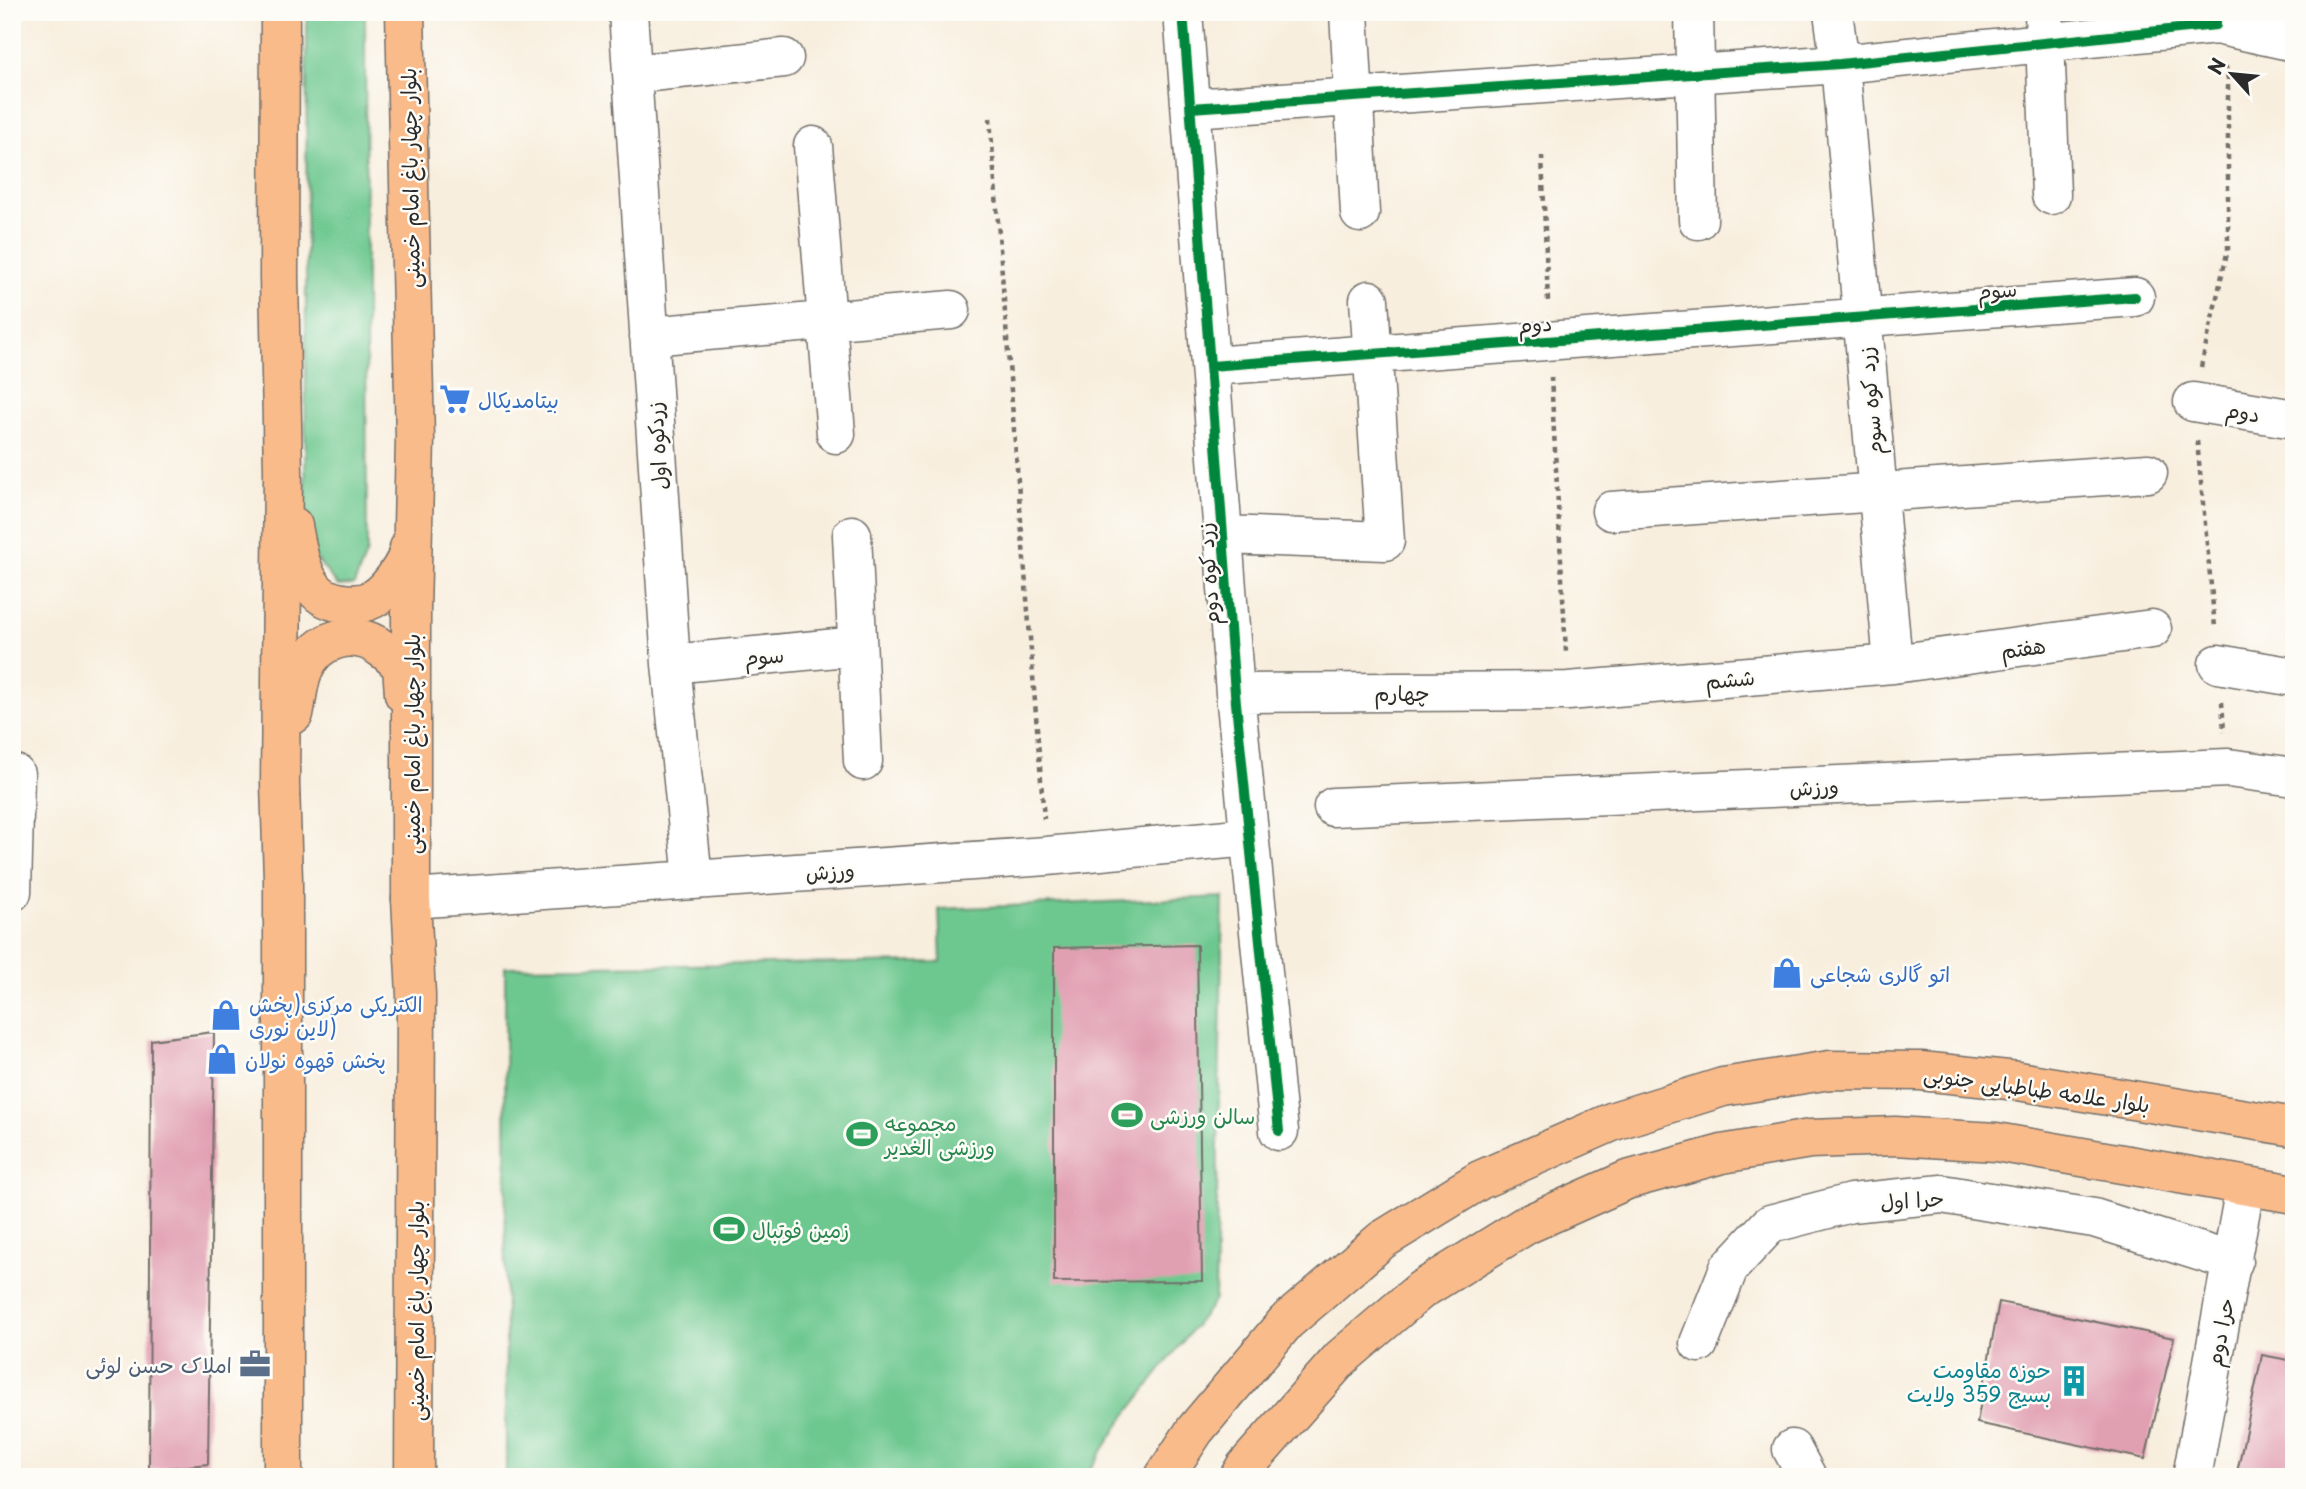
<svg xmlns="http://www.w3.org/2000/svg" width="2306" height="1489" viewBox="0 0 2306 1489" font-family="'Playpen Sans','Playpen Sans Arabic',sans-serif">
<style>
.green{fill:#6dc88f;stroke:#4c7a5d;stroke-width:2}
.building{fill:#e19fb2}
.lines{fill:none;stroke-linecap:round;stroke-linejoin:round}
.minor-casing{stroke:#736f6a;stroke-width:41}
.major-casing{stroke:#736f6a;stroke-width:41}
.path{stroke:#736f6a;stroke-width:4.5;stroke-dasharray:5 5;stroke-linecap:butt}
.minor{stroke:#fff;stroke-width:38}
.major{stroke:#fabb8b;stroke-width:38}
.cycleway-casing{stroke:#fdfcf7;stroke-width:15}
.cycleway{stroke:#00873e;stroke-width:10}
.labels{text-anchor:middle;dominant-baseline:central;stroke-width:5;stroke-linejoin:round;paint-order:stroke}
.street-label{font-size:21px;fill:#2b2b2b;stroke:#fdfcf7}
.shop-label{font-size:21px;fill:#366cbe;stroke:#fdfcf7;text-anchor:start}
.leisure-label{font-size:21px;fill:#27864d;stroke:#fdfcf7;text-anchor:start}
.service-label{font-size:21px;fill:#4e5e75;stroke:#fdfcf7;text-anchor:end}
.culture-label{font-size:21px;fill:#0d838f;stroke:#fdfcf7;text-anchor:end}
</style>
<rect width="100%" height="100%" fill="#fdfcf7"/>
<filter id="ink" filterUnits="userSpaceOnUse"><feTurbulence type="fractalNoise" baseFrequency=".0143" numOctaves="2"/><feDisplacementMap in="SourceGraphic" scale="14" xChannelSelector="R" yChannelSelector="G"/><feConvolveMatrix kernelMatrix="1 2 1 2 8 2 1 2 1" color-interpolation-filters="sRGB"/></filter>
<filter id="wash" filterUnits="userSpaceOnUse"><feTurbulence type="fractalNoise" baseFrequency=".00686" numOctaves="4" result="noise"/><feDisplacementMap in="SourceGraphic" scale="28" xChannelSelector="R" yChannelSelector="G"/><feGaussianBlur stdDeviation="1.57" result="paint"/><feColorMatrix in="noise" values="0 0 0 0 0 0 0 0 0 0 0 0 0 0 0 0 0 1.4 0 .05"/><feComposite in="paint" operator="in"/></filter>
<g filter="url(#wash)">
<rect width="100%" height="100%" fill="#f8eede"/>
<path class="green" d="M307 12H365L367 552 354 585 338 586 305 545Z
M1223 897 1215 1300 1123 1419 1085 1477H506L505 967 941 962 939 909Z"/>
<g id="blocks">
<path class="building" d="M1197 945 1202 1281 1054 1282V948Z
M214 1032 208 1464 149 1470 151 1040Z
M1999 1302 2174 1338 2145 1459 1977 1423Z
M2262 1355 2294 1361V1477H2236Z"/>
</g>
</g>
<g filter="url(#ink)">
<use href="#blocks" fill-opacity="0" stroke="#736f6a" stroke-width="2"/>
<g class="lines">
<defs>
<path id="minor" d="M628 12 671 664 693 879
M1183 12 1235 693 1279 1131
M1349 12 1360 213
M1694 12 1698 220
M1833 12 1840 64 1893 664
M2044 12 2051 195
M2216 25 2294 42
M632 74 784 58
M1191 108 1840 64 2216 25V12
M813 146 836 434
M649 336 951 310
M1211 366 2135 297
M2193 402 2294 419
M1611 511 2148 473
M852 535 863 761
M1223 535 1385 541 1369 300
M671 664 857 646
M2218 664 2294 677
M1235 693 1568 691 1893 664 2152 629
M1333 807 2228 768 2294 777
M12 892 15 774
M411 899 1047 856 1249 837
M1699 1343 1729 1268 1770 1224 1851 1203 1942 1194 1978 1200 2094 1218 2233 1262
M1792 1449 1807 1477
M2192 1477 2245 1187"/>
<path id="major" d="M280 12 279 277 283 472 280 783 283 880V1477
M405 12 415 439 411 612V899L416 995 414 1477
M293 526C297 547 300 570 313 587 325 604 355 608 373 599 387 592 408 563 409 548
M294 714C297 700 298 684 303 671 316 638 354 628 381 648 389 653 395 660 402 666L404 694
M1164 1477 1195 1430 1286 1322 1382 1240 1480 1180 1614 1121 1723 1087 1830 1070 1921 1071 2018 1081 2294 1127
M1239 1477 1245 1467 1341 1358 1421 1290 1526 1225 1627 1180 1722 1154 1810 1139 1895 1136 1996 1142 2294 1194"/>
</defs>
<use href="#minor" class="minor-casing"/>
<use href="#major" class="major-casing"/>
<path class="path" d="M990 118 1044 819
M1542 156 1548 302
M2201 367 2228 249V79L2226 67
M1551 377 1566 652
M2197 441 2215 627
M2222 702 2224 732"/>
<use href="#minor" class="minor"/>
<use href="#major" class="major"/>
<defs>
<path id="cycleway" d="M1183 12 1235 693 1279 1131
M1191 108 1840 64 2216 25V12
M1211 366 2135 297"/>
</defs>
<use href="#cycleway" class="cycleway-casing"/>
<use href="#cycleway" class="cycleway"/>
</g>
</g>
<defs>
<symbol id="supermarket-bare" viewBox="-9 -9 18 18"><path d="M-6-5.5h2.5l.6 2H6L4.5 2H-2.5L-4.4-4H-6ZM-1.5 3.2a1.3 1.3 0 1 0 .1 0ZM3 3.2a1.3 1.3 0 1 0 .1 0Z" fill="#3f7fe0" stroke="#fdfcf7" stroke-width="2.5" paint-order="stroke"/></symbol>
<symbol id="shop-bare" viewBox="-9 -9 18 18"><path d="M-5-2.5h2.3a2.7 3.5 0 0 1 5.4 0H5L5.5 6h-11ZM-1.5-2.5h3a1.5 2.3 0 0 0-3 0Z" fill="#3f7fe0" stroke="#fdfcf7" stroke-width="2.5" paint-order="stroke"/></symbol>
<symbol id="stadium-bare" viewBox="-9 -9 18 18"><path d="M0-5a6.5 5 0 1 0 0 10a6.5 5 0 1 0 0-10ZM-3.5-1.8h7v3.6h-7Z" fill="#2e9e5b" stroke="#fdfcf7" stroke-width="2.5" paint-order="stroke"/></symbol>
<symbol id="office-bare" viewBox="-9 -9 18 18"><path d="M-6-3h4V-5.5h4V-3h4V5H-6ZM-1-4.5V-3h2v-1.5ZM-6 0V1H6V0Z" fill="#5c6f8a" stroke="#fdfcf7" stroke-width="2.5" paint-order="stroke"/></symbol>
<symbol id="building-bare" viewBox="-9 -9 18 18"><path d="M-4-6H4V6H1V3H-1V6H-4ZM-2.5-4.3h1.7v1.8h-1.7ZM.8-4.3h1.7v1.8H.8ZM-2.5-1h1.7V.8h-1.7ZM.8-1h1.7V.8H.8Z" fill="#0f9aa8" stroke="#fdfcf7" stroke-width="2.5" paint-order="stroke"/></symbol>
</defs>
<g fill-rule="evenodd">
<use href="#supermarket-bare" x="433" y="377" width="44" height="44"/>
<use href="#shop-bare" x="1765" y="951" width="44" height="44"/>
<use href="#shop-bare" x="204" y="993" width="44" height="44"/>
<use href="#shop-bare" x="200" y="1037" width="44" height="44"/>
<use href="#stadium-bare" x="1105" y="1093" width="44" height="44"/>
<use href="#stadium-bare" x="840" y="1112" width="44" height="44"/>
<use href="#stadium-bare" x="707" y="1207" width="44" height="44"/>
<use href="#office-bare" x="233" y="1342" width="44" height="44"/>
<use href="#building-bare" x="2052" y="1359" width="44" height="44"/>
</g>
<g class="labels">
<g class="street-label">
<text transform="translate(409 178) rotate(-91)">بلوار چهار باغ امام خمینی</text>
<text transform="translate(1997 289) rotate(-5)">سوم</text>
<text transform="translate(1535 323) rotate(-4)">دوم</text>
<text transform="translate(1869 401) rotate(-95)">زرد کوه سوم</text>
<text transform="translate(2243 411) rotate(9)">دوم</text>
<text transform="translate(656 446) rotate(-94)">زردکوه اول</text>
<text transform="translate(1207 574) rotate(-94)">زرد کوه دوم</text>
<text transform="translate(2023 647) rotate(-8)">هفتم</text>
<text transform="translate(764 655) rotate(-5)">سوم</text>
<text transform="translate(1730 678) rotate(-5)">ششم</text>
<text x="1402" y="692">چهارم</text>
<text transform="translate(411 744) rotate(-90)">بلوار چهار باغ امام خمینی</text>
<text transform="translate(1814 786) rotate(-3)">ورزش</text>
<text transform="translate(830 870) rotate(-4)">ورزش</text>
<text transform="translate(2037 1088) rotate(8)">بلوار علامه طباطبایی جنوبی</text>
<text transform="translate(1912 1199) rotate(-4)">حرا اول</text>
<text transform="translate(415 1311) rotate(-90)">بلوار چهار باغ امام خمینی</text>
<text transform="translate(2219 1332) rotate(-79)">حرا دوم</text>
</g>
<g class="shop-label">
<text x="478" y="399">بیتامدیکال</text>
<text x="1810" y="973">اتو گالری شجاعی</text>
<text x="249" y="1003">الکتریکی مرکزی(پخش<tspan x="249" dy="24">لاین نوری)</tspan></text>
<text x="245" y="1059">پخش قهوه نولان</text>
</g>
<g class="leisure-label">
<text x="1150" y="1115">سالن ورزشی</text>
<text x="885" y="1122">مجموعه<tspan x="885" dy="24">ورزشی الغدیر</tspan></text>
<text x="752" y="1229">زمین فوتبال</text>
</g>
<g class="service-label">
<text x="232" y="1364">املاک حسن لوئی</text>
</g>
<g class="culture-label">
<text x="2051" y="1369">حوزه مقاومت<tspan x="2051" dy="24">بسیج 359 ولایت</tspan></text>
</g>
</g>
<rect width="2306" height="1489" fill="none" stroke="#fdfcf7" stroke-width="42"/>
<g transform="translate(2232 74) rotate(297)" stroke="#fdfcf7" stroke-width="5" paint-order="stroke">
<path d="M0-5L12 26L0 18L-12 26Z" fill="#2b2b2b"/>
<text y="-10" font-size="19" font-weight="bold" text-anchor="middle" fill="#2b2b2b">N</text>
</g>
</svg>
